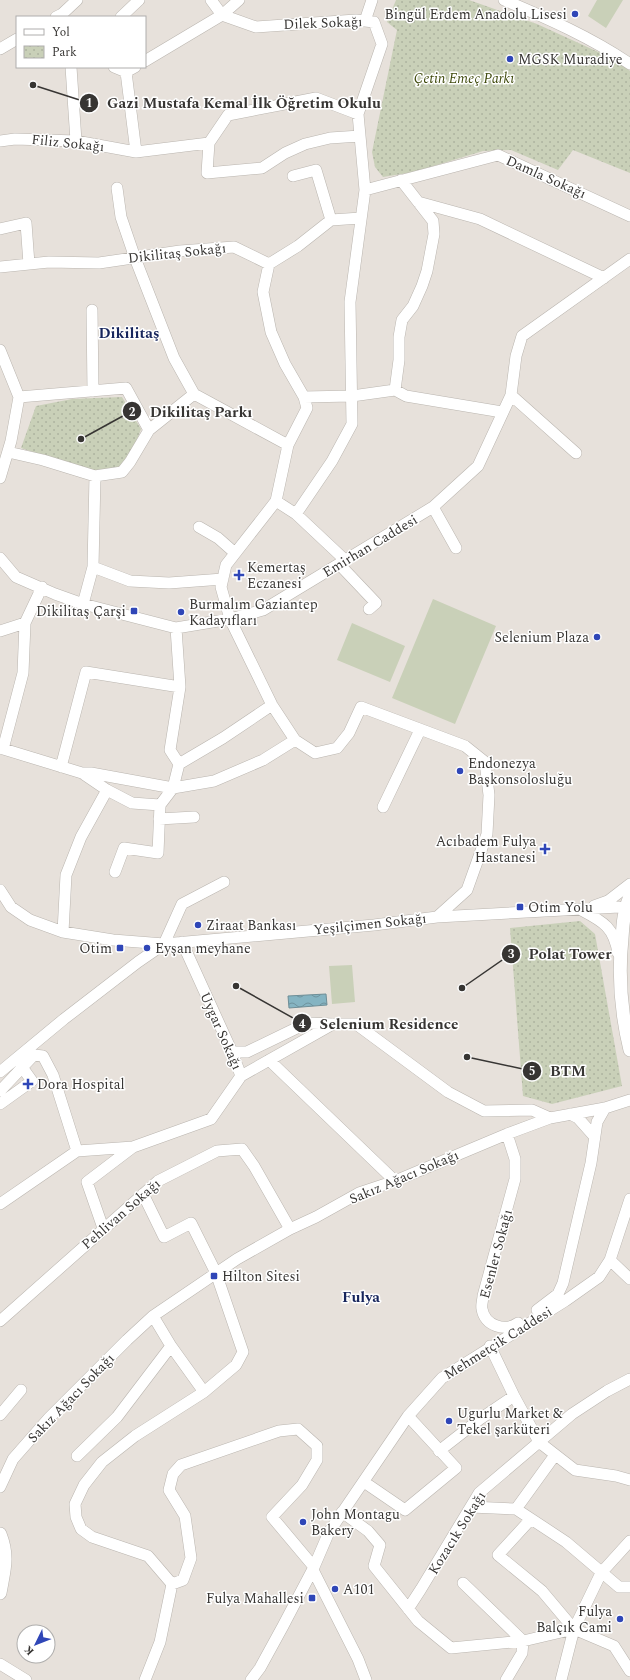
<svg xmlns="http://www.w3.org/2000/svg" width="630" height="1680" viewBox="0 0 630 1680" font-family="Spectral,serif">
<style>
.grass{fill:#c9d0b8}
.park{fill:url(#park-dots)}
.water{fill:url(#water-waves);stroke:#6e8e97}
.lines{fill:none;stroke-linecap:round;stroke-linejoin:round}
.minor-casing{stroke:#bab5af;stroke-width:12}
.major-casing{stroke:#bab5af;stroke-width:14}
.minor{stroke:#fff;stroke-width:11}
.major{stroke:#fff;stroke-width:13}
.poi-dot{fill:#2f46b7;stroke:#fff;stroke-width:1.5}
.labels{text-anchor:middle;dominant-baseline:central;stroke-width:3;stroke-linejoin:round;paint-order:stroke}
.poi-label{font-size:14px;fill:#373533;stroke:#fff;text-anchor:start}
.street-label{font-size:14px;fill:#373533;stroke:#fff}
.park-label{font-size:14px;font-style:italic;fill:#404b0d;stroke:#fff}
.neighbourhood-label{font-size:15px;font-weight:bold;fill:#17255c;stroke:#fff}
.leader{fill:none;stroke:#373533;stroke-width:1.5}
.callout-dot{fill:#373533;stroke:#fff;stroke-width:1.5}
.mark-label{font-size:12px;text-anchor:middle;font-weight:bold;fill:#fff}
.callout-label{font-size:15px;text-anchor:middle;font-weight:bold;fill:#373533;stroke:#fff;stroke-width:3;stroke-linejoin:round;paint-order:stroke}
</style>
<defs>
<pattern id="park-dots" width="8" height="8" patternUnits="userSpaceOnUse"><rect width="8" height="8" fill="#c9d0b8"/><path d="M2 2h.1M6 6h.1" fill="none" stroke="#adb39f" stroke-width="1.8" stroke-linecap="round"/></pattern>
<pattern id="water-waves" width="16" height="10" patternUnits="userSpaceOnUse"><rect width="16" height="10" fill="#85b4c2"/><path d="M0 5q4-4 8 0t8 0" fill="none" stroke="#6e939e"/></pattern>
</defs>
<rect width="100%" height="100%" fill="#e7e1db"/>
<path class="grass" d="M597 0H623L606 28 588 16Z
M433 599 496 626 455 724 392 698Z
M352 623 405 646 390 682 337 660Z
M352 965 355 1002 332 1004 329 966Z"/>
<path class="park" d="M396 0H469L537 24 618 61 630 71V173L573 150 558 170 511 150 483 151 414 172 383 177 375 167 372 152 397 30 387 22Z
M122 397 141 429 128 464 97 473 21 448 36 406 72 399Z
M580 921 595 934 622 1086 552 1104 523 1096 510 928Z"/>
<path class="water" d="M326 994 327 1005 289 1008 288 996Z"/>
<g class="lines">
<defs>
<path id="minor" d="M211 0 222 15
M504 0C547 18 592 38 630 64
M222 15 256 27 356 20 374 22 382 44 358 114 365 190 350 302 352 424 332 461 296 514
M56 17 62 14 77 0
M121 17 139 0
M365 21 372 0
M0 49 17 39
M145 61 222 15 239 0
M71 67 76 141
M114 67 126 72 135 67
M126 72 136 152
M0 141 15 139 76 141 136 152 209 143 228 115 316 98 358 114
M209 143 207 173 262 168 285 153 305 144 330 138 360 136
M293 176 316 170 331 220
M117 188 121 217 135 258 174 358 194 394 288 445
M365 190 498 155 630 216
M418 202 480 219 604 278
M0 229 26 223 29 264
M269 264 263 292 271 332 285 364 304 397 307 408 288 445 276 501 226 565 221 587 230 619 272 705 295 740 315 753 337 748 349 733 361 707 465 746 485 762 489 795 487 834 467 890 437 917
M0 267 49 262 99 263 180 251 234 247 269 264 298 246 331 220 361 218
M92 310 93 391
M0 350 19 397 11 441 0 478
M395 390 399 360V337L402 320 413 306 422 286 427 271 434 234 433 221 401 180
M511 395 576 453
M19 397 126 388 149 430
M304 397 352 396 395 390 406 396 502 412
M8 452 43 460 95 476 122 472 130 462 149 430 194 394
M276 501 296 514 345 560
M433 507 456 548
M199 527 218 538 235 553
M0 558 16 577 55 594 83 604 176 628 230 619 263 610 433 507 478 466 511 395 516 356 522 336 630 259
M339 564 376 603 369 609
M93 567 130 581 169 583 223 579
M83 604 93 567 95 476
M0 631 25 623
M0 748 82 773 107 790 132 803 160 805
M3 749 23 673 25 623 42 587
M179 764 223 738 272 705
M61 767 86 672 180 687
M82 773H91L173 788 214 781 263 760 295 740
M160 805 173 788 179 764 170 750 180 687 176 628
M383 807 420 730
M159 819 194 817
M115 872 124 848 158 853 160 805
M0 890 11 907 30 920 63 932 113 940 164 944 374 925 437 917 619 907 624 909
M594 906 608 901 630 884
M583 911C604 922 614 928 618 953
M63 932 66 875 81 837 107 790
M232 1052H247L307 1023 332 1024
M269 1060 395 1181
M0 1072 64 1019 138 962 164 944 182 904 224 882
M241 1076 333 1024H356L448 1092 484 1111 532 1110 550 1118
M0 1091 34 1055 43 1056 53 1075 77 1151 133 1147 211 1119 241 1076 232 1052 182 942
M0 1104 32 1081 22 1067
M570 1114 578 1118 594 1136
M507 1134 515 1159V1179L483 1296C483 1300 481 1305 482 1309 485 1326 505 1332 518 1323
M143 1194 164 1237 191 1223 216 1273 243 1352 236 1365 204 1392 135 1436 102 1462 84 1485 75 1504 76 1517 81 1529 92 1537 148 1556 172 1584 160 1642 145 1680
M0 1204 77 1151
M103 1228 87 1182 133 1147
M610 1260 630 1279
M537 1310 558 1294 563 1283 591 1163 597 1122 605 1108
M0 1321 158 1181 217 1151 242 1149 254 1166 290 1229
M171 1346 204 1392
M490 1346 514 1396 539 1442 575 1470 616 1476 630 1480
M0 1415 21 1390
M439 1451 480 1419 514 1396
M77 1456 117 1417 171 1346 153 1316
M364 1482 405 1510 456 1468 408 1416
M0 1487 13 1459 49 1418 127 1340 153 1316 237 1259 290 1229 316 1217 359 1193 395 1181 507 1134 550 1118 605 1108 630 1100
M471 1507 516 1509 566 1542 619 1587H630
M516 1509 555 1455
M342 1512 368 1531 380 1545 374 1566 418 1621 451 1648 523 1641 574 1629
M531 1519 498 1555 542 1591 574 1629 614 1646 630 1671
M313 1570 358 1659 366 1680
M463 1583 523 1641
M172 1584 183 1580 191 1558 185 1516 169 1490 173 1474 181 1465 279 1431 298 1429 317 1446V1460L302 1485 272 1517 314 1567
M408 1609 421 1589 479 1493 572 1414 607 1391 630 1379
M0 1664 26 1680
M251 1680 260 1668 283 1626 314 1567 329 1532 408 1416 442 1378 565 1301 599 1277 610 1260 630 1199
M506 1680 522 1653 523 1641
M561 1680 574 1629 601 1573 630 1541"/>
<path id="major" d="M630 896C624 910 623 923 622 938 618 976 621 1013 630 1050
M0 1534C9 1557 4 1570 0 1593"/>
</defs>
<use href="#minor" class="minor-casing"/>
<use href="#major" class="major-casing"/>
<use href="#minor" class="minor"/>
<use href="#major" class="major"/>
</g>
<g class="poi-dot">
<circle cx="575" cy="14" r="4"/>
<circle cx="510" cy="59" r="4"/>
<path d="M237 569h4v4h4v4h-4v4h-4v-4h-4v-4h4z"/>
<rect x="130" y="607" width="8" height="8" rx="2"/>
<circle cx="181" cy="612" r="4"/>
<circle cx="597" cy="637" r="4"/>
<circle cx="460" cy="771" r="4"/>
<path d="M543 843h4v4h4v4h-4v4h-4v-4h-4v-4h4z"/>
<rect x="516" y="903" width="8" height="8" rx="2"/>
<circle cx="198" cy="925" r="4"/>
<rect x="116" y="944" width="8" height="8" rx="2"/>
<circle cx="147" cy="948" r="4"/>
<path d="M26 1078h4v4h4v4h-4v4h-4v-4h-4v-4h4z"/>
<rect x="210" y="1272" width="8" height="8" rx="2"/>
<circle cx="449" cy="1421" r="4"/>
<circle cx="303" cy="1522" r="4"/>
<circle cx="335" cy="1589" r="4"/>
<rect x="308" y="1594" width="8" height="8" rx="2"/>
<circle cx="620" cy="1619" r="4"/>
</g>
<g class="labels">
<g class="poi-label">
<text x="567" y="14" text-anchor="end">Bingül Erdem Anadolu Lisesi</text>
<text x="518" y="59">MGSK Muradiye</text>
<text x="247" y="567">Kemertaş<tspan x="247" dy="16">Eczanesi</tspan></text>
<text x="189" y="604">Burmalım Gaziantep<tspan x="189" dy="16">Kadayıfları</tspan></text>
<text x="126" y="611" text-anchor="end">Dikilitaş Çarşi</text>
<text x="589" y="637" text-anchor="end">Selenium Plaza</text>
<text x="468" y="763">Endonezya<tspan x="468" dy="16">Başkonsolosluğu</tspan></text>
<text x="536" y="841" text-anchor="end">Acıbadem Fulya<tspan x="536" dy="16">Hastanesi</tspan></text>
<text x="528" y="907">Otim Yolu</text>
<text x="206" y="925">Ziraat Bankası</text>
<text x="112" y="948" text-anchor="end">Otim</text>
<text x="155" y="948">Eyşan meyhane</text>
<text x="37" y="1084">Dora Hospital</text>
<text x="222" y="1276">Hilton Sitesi</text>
<text x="457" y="1413">Ugurlu Market &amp;<tspan x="457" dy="16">Tekel şarküteri</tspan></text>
<text x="311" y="1514">John Montagu<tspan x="311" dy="16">Bakery</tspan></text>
<text x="343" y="1589">A101</text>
<text x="304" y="1598" text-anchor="end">Fulya Mahallesi</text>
<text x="612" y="1611" text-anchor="end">Fulya<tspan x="612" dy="16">Balçık Cami</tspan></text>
</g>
<g class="street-label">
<text transform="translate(323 23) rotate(-2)">Dilek Sokağı</text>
<text transform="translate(68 143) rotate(6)">Filiz Sokağı</text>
<text transform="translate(546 177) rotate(24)">Damla Sokağı</text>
<text transform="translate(177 253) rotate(-6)">Dikilitaş Sokağı</text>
<text transform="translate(370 546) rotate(-31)">Emirhan Caddesi</text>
<text transform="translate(370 924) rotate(-6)">Yeşilçimen Sokağı</text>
<text transform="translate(221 1031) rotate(66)">Uygar Sokağı</text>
<text transform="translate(404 1177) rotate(-23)">Sakız Ağacı Sokağı</text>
<text transform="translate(121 1214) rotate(-41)">Pehlivan Sokağı</text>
<text transform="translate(496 1254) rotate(-75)">Esenler Sokağı</text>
<text transform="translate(498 1343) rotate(-32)">Mehmetçik Caddesi</text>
<text transform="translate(71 1398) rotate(-46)">Sakız Ağacı Sokağı</text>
<text transform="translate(457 1533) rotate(-58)">Kozacık Sokağı</text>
</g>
<g class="park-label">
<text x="464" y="78">Çetin Emeç Parkı</text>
</g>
<g class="neighbourhood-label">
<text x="129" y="333">Dikilitaş</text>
<text x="361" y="1297">Fulya</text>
</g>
</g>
<path class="leader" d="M33 85L89 103M81 439L132 411M462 988L511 954M236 986L302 1023M467 1057L532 1071"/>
<g class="callout-dot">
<circle cx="33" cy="85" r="4"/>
<circle cx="81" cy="439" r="4"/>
<circle cx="462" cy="988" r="4"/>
<circle cx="236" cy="986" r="4"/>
<circle cx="467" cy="1057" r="4"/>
<circle cx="89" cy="103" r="10"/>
<circle cx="132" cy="411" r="10"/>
<circle cx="511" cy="954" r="10"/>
<circle cx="302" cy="1023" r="10"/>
<circle cx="532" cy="1071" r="10"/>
</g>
<g class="mark-label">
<text x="89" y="107">1</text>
<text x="132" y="416">2</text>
<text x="511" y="958">3</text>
<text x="302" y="1028">4</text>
<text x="532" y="1075">5</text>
</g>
<g class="callout-label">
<text x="244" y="108">Gazi Mustafa Kemal İlk Öğretim Okulu</text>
<text x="201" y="417">Dikilitaş Parkı</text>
<text x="570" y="959">Polat Tower</text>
<text x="389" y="1029">Selenium Residence</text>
<text x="568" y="1076">BTM</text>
</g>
<rect x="16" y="16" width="130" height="52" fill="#ffffff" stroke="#afaead"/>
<rect x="24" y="29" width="20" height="6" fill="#ffffff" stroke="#afaead"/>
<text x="52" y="36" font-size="12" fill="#373533">Yol</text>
<rect x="24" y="46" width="20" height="12" fill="url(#park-dots)" stroke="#afaead"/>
<text x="52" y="56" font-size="12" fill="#373533">Park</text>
<g transform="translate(36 1644) rotate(227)"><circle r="19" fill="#ffffff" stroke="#afaead"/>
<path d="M0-3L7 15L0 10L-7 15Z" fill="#2f46b7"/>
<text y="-6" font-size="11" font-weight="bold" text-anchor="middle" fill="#373533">K</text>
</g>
</svg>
